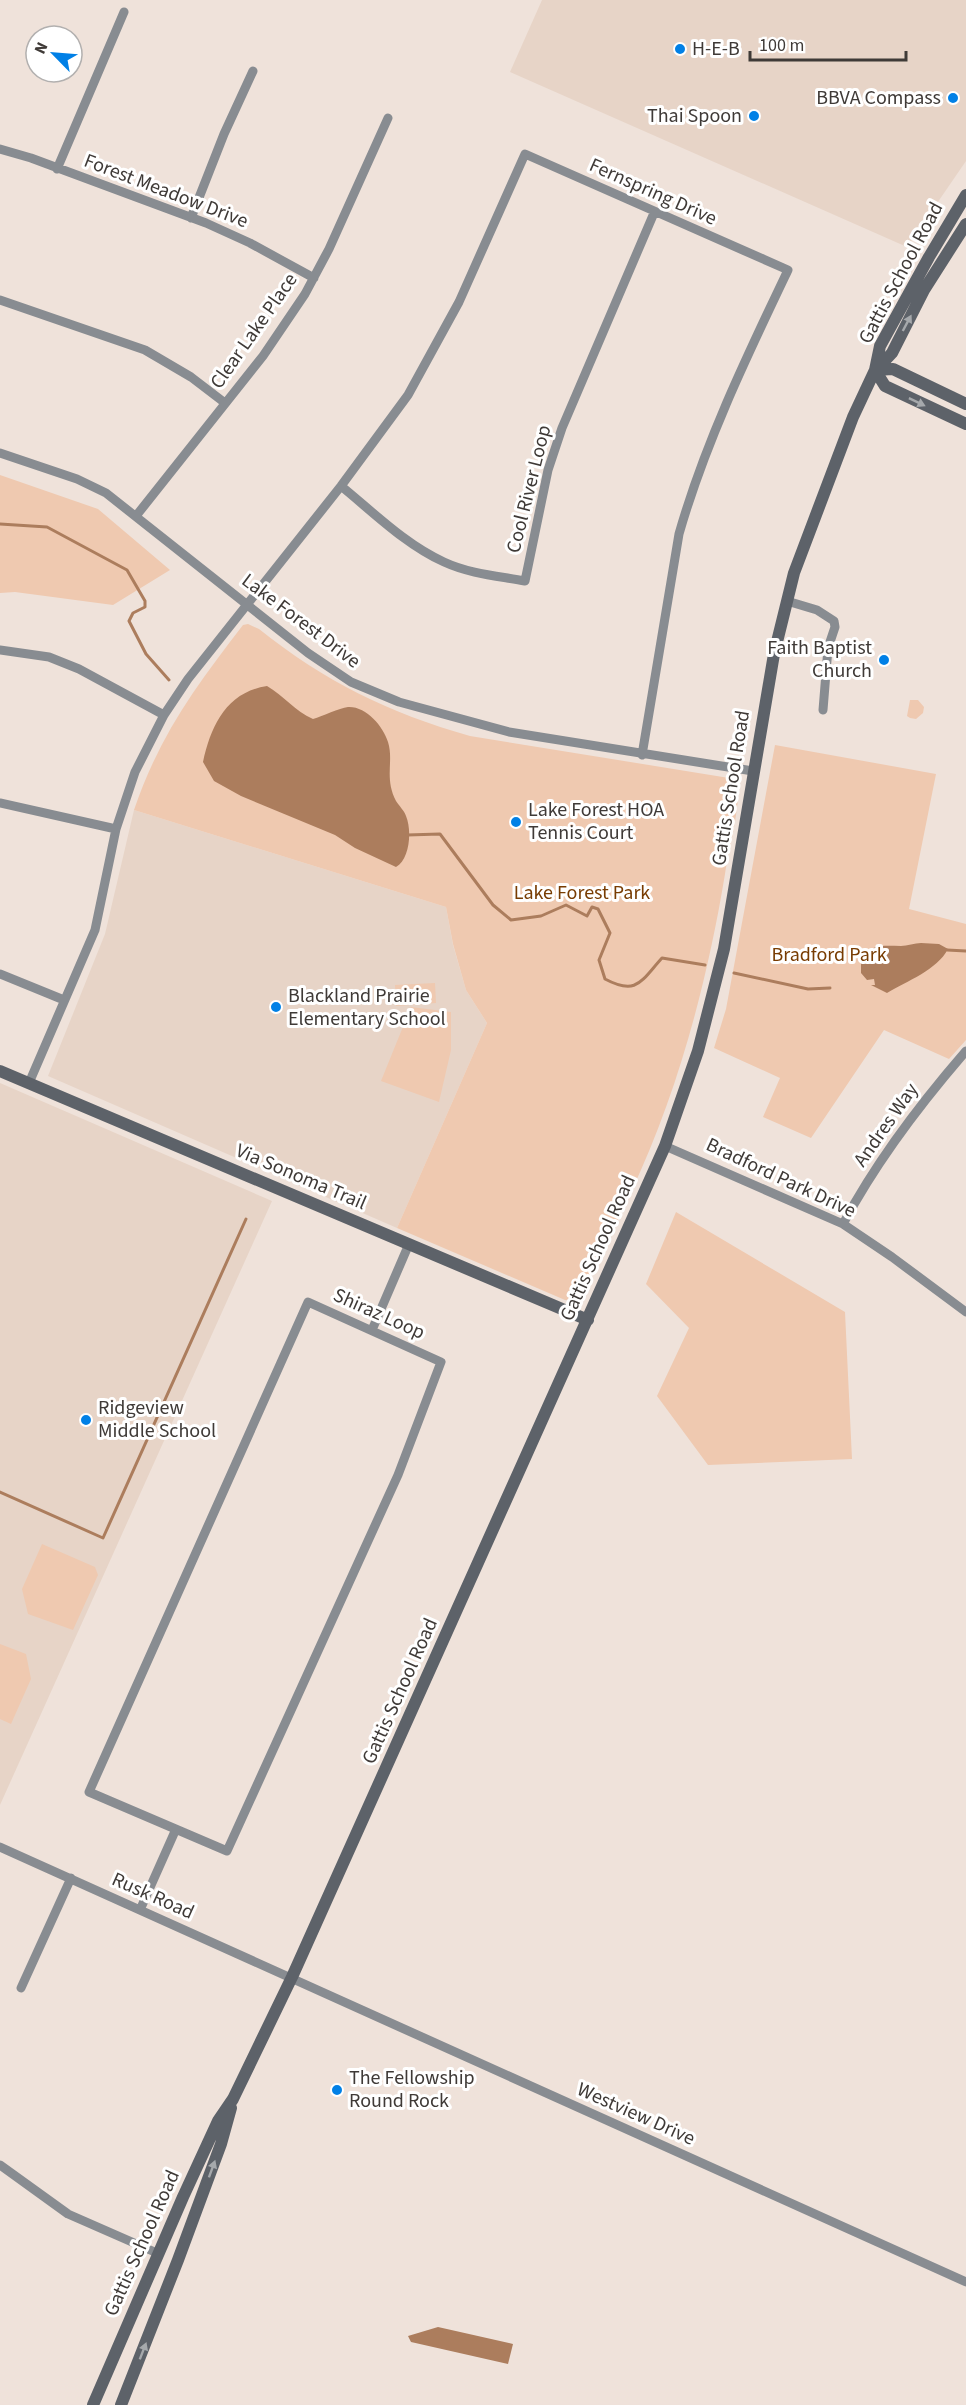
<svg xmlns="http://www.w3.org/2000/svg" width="966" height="2405" viewBox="0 0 966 2405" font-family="'Source Sans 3',sans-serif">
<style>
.built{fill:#e7d4c7}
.green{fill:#efc9b0}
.water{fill:#ac7d5d}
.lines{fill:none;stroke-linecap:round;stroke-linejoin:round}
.stream{stroke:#ac7d5d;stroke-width:3}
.street{stroke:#888c91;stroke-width:9}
.secondary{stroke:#5d6269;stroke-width:12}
.oneway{fill:#a6a9ac}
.poi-dot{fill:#0180e6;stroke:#fff;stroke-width:2}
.labels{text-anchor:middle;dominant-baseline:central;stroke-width:6;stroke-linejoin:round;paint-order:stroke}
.poi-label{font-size:20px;fill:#3f3a37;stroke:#fff;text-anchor:start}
.street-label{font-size:20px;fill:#3f3a37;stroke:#fff}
.park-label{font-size:20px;fill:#783c02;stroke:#fff}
</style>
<rect width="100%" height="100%" fill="#efe2da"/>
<path class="built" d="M542 0H966V161L907 247 510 72Z
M134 810 446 907 453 945 466 990 487 1023 397 1228 48 1076 105 934Z
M0 1083 272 1201 0 1805Z"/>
<path class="green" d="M0 475 98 509 170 570 113 605 15 592 0 593Z
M248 624 259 629C324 681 389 713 470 736L729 778 738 784C740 808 729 849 725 874 707 983 678 1092 631 1192 614 1228 596 1263 578 1298L574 1301 565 1300 397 1228 487 1023 466 990 453 944 446 907 134 810C159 736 196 686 243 625Z
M910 700H918L924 707 923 713 916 719 910 718 907 716Z
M775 745 936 774 909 909 966 924V1040L949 1059 884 1030 811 1138 763 1117 780 1078 714 1048 726 1009Z
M435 983 436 1003 396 1006 395 985Z
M411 1007 451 1012V1050L439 1102 381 1081Z
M676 1212 845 1312 852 1459 708 1465 657 1396 689 1328 646 1284Z
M42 1544 95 1567 98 1575 73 1630 28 1614 22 1589Z
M0 1644 26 1654 31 1679 11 1724 0 1719Z"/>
<path class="water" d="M267 686C284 696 295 711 313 719 323 716 339 708 348 707 366 706 383 726 388 742 394 761 384 778 396 801 399 806 404 810 406 816 412 830 410 859 396 867L355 848 335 835 241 796 214 781 203 762C211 725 227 692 267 686Z
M921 943 939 944 948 949C937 970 907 981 887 993L871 985H875L874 979 867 980 861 973V959C872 943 884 946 901 946 907 946 915 943 921 943Z
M438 2327 513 2344 508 2364 411 2342 408 2336Z"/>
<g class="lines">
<path class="stream" d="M0 524 47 527 127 570 145 601V607L133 613 129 621 146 654 169 680
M407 835 440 834 493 905 511 920 541 916 566 905 587 916 592 907 598 909 610 933 599 960 605 979C637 996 641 981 662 958L705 965
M947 950 966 951
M734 973 808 989 830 988
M0 1492 103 1538 246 1219"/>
<path class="street" d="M0 149 31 158 206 223 250 243 314 278
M57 169 124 12
M191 218 224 134 253 71
M0 300 145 350 191 377 225 403
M0 453 77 479 106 493 308 653 351 682 399 702 509 732 753 771
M341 486C373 512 406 545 444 562 470 574 498 576 525 581L548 470 562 428 654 213
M136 516 263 356 305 294 329 249 388 118
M787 601 817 610 834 621 835 627 828 648 823 710
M0 650 49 657 79 669 164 715
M0 803 116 829
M0 974 64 1000
M29 1083 95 930 116 829 135 772 164 715 188 679 341 486 408 395 459 302 525 154 788 270C747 356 705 443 679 534L642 755
M665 1146 843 1224 892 1257 966 1312
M843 1224C876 1162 920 1104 966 1051
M308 1302 441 1362 398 1475 227 1851 89 1792Z
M372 1330 409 1244
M0 1847 966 2282
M140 1910 176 1829
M21 1988 71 1878
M0 2165 68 2214 157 2253"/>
<path class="secondary" d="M875 370 885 386 966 424
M875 370 893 369 966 404
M876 370 892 353 924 290 966 224
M0 1071 588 1320
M93 2405 183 2197 218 2121 233 2099 292 1977 665 1146 698 1051 724 949 774 654 794 573 853 417 875 370 880 346 929 257 966 195
M121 2405 178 2260 221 2144 231 2108"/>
</g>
<defs><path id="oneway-solid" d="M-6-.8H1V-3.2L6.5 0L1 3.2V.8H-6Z" transform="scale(1.5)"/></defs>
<g class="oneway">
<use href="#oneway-solid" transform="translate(907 323) rotate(-62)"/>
<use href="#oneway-solid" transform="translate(917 402) rotate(26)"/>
<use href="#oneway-solid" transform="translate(212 2169) rotate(-70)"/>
<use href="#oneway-solid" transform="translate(143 2351) rotate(-69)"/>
</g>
<g class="poi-dot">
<circle cx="680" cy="49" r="6"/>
<circle cx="953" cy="98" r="6"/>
<circle cx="754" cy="116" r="6"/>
<circle cx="884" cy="660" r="6"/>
<circle cx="516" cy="822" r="6"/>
<circle cx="276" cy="1007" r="6"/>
<circle cx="86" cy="1420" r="6"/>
<circle cx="337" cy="2090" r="6"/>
</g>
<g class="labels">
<g class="poi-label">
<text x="692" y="49">H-E-B</text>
<text x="941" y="98" text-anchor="end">BBVA Compass</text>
<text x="742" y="116" text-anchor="end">Thai Spoon</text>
<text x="872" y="648" text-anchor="end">Faith Baptist<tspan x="872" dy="23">Church</tspan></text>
<text x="528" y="810">Lake Forest HOA<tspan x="528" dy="23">Tennis Court</tspan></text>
<text x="288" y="996">Blackland Prairie<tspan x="288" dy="23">Elementary School</tspan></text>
<text x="98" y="1408">Ridgeview<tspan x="98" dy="23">Middle School</tspan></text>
<text x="349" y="2078">The Fellowship<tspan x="349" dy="23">Round Rock</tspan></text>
</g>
<g class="street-label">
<text transform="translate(166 191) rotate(21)">Forest Meadow Drive</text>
<text transform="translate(653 192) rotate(24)">Fernspring Drive</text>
<text transform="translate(901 273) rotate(-62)">Gattis School Road</text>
<text transform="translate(254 331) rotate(-55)">Clear Lake Place</text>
<text transform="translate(529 489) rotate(-76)">Cool River Loop</text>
<text transform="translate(301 621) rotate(37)">Lake Forest Drive</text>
<text transform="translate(731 788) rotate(-81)">Gattis School Road</text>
<text transform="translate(886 1125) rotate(-55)">Andres Way</text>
<text transform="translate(301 1177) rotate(23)">Via Sonoma Trail</text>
<text transform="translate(781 1178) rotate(25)">Bradford Park Drive</text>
<text transform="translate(598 1248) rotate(-66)">Gattis School Road</text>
<text transform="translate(379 1314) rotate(24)">Shiraz Loop</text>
<text transform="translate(400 1691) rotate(-66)">Gattis School Road</text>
<text transform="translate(153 1896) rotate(24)">Rusk Road</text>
<text transform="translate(636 2114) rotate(24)">Westview Drive</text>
<text transform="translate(142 2243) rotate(-66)">Gattis School Road</text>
</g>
<g class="park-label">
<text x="582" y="893">Lake Forest Park</text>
<text x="829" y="955">Bradford Park</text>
</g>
</g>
<g transform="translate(54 54) rotate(295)"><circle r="28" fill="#ffffff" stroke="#b2b0af" stroke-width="1.5"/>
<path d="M0-4.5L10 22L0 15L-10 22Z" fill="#0180e6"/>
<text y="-9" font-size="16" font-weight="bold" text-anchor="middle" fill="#3f3a37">N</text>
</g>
<path d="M750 51v9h156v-9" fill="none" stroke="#3f3a37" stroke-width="3"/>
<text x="759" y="51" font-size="18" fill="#3f3a37" stroke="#ffffff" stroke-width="4.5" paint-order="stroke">100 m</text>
</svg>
